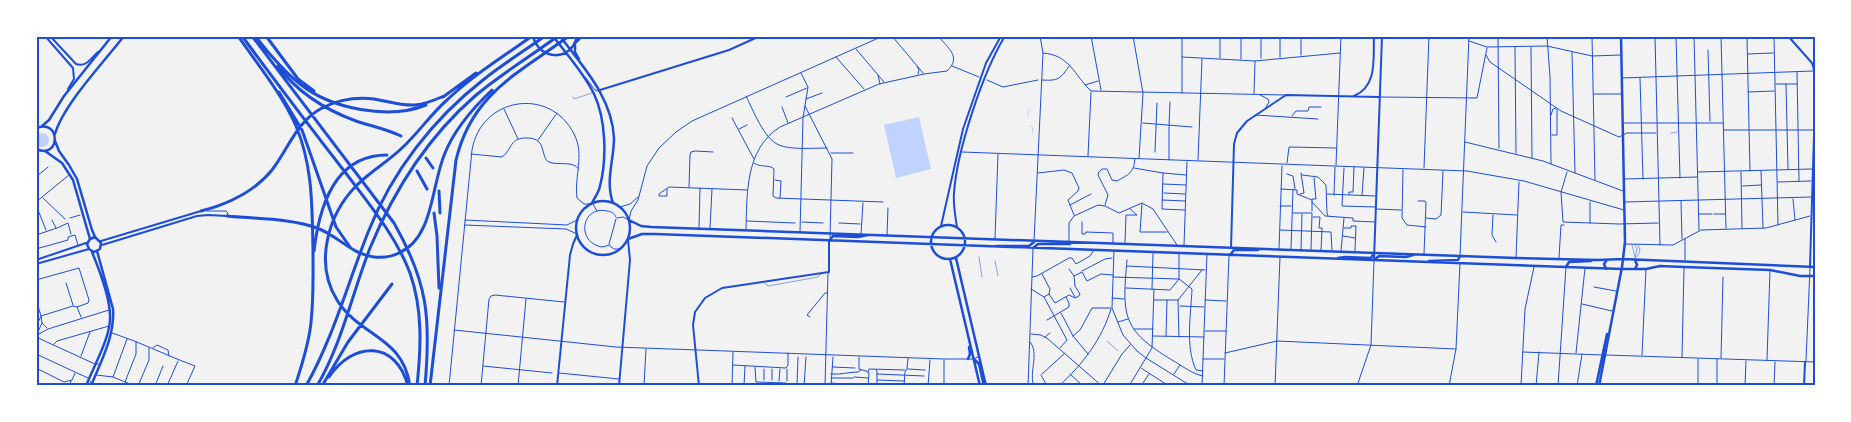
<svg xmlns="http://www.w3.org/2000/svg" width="1851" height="422" viewBox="0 0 1851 422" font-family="Barlow,sans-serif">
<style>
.water{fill:#bfd3fe}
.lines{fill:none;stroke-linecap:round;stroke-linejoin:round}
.stream{stroke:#bfd3fe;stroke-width:1}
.service{stroke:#1d4ed8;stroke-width:0.5}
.pedestrian{stroke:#1d4ed8;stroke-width:1}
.minor{stroke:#1d4ed8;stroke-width:1}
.tertiary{stroke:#1d4ed8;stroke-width:2}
.secondary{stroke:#1d4ed8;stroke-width:2}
.primary{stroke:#1d4ed8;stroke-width:2.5}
.motorway{stroke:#1d4ed8;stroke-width:3}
.neatline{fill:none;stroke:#1d4ed8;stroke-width:2}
</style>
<rect width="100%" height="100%" fill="#f2f2f2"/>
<path class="water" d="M919 117 931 169 896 178 884 125Z
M35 140a7 7 0 1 1 14 0a7 7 0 1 1-14 0Z"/>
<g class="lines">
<path class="stream" d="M1028 116V111L1030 109
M1030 125 1033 128 1032 134"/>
<path class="service" d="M573 97 574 99 592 93
M1671 133 1677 132
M1632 245 1635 257
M1635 245 1637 249 1635 259
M979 257 982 277
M1637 257 1640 251 1638 245
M995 261 998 276
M765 283 768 286 818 277 821 274
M1107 341 1118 351"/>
<path class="pedestrian" d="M952 66 979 77
M987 80 1003 87 1038 80
M1169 126 1170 102
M1552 135H1557V109
M1134 168 1163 173 1186 175
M1344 168 1342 206 1375 207
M1761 171 1763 228
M1741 172 1742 228
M1163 173 1162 209 1185 210
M1287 174 1293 176 1295 189
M1302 175 1318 177 1326 185 1327 213 1328 216
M1163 184 1186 185
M1743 186 1761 185
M1281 189 1297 190V194L1312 200
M1164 193 1185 194
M1300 194 1304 193 1301 173
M1327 194 1375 196
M1349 194V192H1353L1354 167
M1334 195 1335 167
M1362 195 1364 168
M43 198 65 219
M1162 200 1185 201
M1312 202 1325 216 1353 218V221L1375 222
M1142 204 1140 232H1167
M36 205 46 230
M1280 206H1291
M1312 211V199H1316L1314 178
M1293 213H1312L1311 250
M1699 214H1712
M1714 214H1725
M1313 217H1320L1319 228H1322L1321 251
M70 218 80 215
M1082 222V234H1085L1086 232 1113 233V243
M1344 228H1351V226H1356L1355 251
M1343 236 1355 238
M1125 243 1126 215H1137L1130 209
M36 249 68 240V237L75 235 78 245
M1291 249 1293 190
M1301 250 1302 214
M1341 251 1344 218
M1559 258 1561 225H1564
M1070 288 1075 297
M833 367 855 368
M1042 374 1065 353
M854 377 868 378
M831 378H853
M764 380V369
M772 380V369
M779 381 780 369
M787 381V369
M744 386 745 366
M797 386 798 357
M804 386 806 357"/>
<path class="minor" d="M892 36 923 73
M1091 36 1101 90
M1133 36 1143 93 1139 158
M1261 36V58
M1280 36V57
M1301 36V55
M1498 36 1499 148
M1547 36 1550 77 1551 164
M1592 36 1595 180
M1655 36 1660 245
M1676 36 1680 178
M1694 36 1699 230
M1721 36 1726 228
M1747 36 1750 171
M1774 36 1778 225
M1469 41 1487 47 1547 46 1592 56 1620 55
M1515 47 1516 153
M1531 47 1532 158
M856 49 884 82
M1708 50 1710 121
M1572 52 1575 173
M1043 53C1070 55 1074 75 1091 91L1285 95
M1748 54 1773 53
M1486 55 1490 62 1561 111 1619 137 1627 133H1656
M836 57 864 89
M1182 57 1255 61 1340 53
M1220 58V36
M1241 59V36
M917 66 919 70 918 74
M1797 72 1799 181
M878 75 880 84
M586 78 595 90 598 91
M1622 78 1813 71
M1640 78 1643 179
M1042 80C1059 81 1060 79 1070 65
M1776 84H1797
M1786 84 1788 169
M1085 85 1098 81
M1748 92 1774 91
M1182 93V36
M1254 94 1255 61
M1594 94H1622
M1260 95 1268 99 1269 102 1266 107
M746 96C753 110 764 139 779 145 790 150 814 148 827 148
M786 97 807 88
M1380 97 1477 98 1487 48
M806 99 822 93
M805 106 832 159 830 238
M782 107 788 123
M504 109 518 139
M1255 115 1318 119
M1551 115 1553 109 1556 108
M1292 116 1296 111H1308L1309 107H1321
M732 118 754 159
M1143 123 1192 127
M1624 123H1723
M739 129 747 125
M1724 130H1813
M538 140 557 113
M1465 142 1543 161 1623 191
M962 152 1467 171 1524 181 1624 210
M1155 152 1157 103
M831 153H853
M471 154 502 157C513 149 509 137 528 138 532 138 536 139 539 142 544 147 543 160 549 162 559 166 572 160 579 169
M1088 156 1091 92
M1169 160V127
M1198 160 1202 59
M754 163C760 168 769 164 774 169L773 196 776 198 883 202
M1287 163 1289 147 1336 148
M1336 165 1341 36
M1424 168 1429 36
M1403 170 1402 218 1407 225 1426 227
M1567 172 1561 192 1563 222 1619 224 1658 223
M1698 172 1812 169
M1038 173 1064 170 1072 173 1079 188 1078 191 1068 200 1074 215
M36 177 48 167
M1624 179 1697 177
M775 180 781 181 780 198
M1778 182 1811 181
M689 187 690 155 691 152 695 151 713 152
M667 189V196H659V194L669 187 747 190
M1793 199 1795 220
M1418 201H1425L1426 203 1424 254
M1681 201 1682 239
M36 202 69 175
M1625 202 1811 197
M593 204 597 211
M1070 205 1091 194
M1105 205 1108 195 1098 175 1099 172 1102 169H1107L1112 180 1117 181C1128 175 1134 173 1135 159
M620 207 630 204 638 197
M1376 209 1401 210
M207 211H226L228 213 227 216
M1463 212 1517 215
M1493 215 1492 235 1496 242
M617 218 623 217 629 220 631 211 638 200 647 166 659 148 676 132 692 121 883 36
M1426 218 1436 219 1441 215 1443 171
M52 220 56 228
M465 220 567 225 577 220
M747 221 795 223
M802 222 823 223
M839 223 860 224
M1590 223V202
M465 225 566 229 577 234
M36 227 38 233
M699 228 700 188
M710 228 712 189
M746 230C747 194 745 149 780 127L879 84 924 74 947 71C962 57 948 48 938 36
M1280 230 1331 232 1332 251
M800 232 803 118 808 87 801 73
M861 234 863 203
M36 235 57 228 68 223 71 234
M887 235 888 208
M995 238 998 154
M1034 241 1043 53 1040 36
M1069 242V223L1074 216 1098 205 1105 206 1119 213 1142 203 1153 209 1177 245
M609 244 616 219
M1625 244 1673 245 1701 230 1766 228 1810 216
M610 245 602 247C575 242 582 205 607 211 612 212 614 213 616 217
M1184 245 1187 162
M610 246 614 249H620
M1279 249 1282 166
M1114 251 1112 308 1123 335 1137 351 1146 358 1191 386
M1460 256 1469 36
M1516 258 1519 182
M1127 260C1122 316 1122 330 1172 360 1181 365 1192 374 1203 376
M1685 260V239
M1127 266 1205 270
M1069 269 1074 276 1082 272 1087 281 1101 274 1113 275
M1082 271 1105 259 1112 258
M1032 277 1037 276 1069 258H1072L1076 264 1090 256 1094 250
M1113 277 1179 279 1192 289C1191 314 1185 346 1196 370L1203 371
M36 280 79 268 89 300 88 303 77 307 73 306 41 316 42 323 36 336
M66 283 73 305
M1594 287 1616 291
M1126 288 1170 290 1179 279V253
M1031 289 1044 297 1049 294 1050 289 1042 274
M1152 289 1153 253
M1049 294 1055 303 1069 295 1075 298 1079 296 1080 294 1075 286 1074 276
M1044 297 1067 340 1060 348
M1112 298 1124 299
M36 299 41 316 36 327
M1154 300H1178
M1205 300 1226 301
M1582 304 1612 311
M1180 306 1204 307
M77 307 81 317
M36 310 38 316 36 321
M1061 313 1073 336 1088 354
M810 317 807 315 825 293H827
M1047 320 1069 307V303L1066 297
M1118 322 1128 319
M42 323 47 328
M1134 329H1153
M454 330 616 347 944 359H974L979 356
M1205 331H1226
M112 333C141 342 167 356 195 366L186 386
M1031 334 1041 335 1048 339 1102 386
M37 335 48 329 109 310
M1073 336 1080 330 1092 308H1111
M1153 336 1204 337
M1166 336 1167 300
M36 337 95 364H100
M1045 337 1050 333
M1179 337 1178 300 1202 270
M1030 342C1040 353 1028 374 1034 386
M54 344 57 341 109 326
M153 348 157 345 168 350 169 356
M1523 352 1602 355
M1225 353 1277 341 1456 349
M1576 353 1585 268
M36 354 88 378
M1606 355 1815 362
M1642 355 1646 269
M81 356 90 332
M859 357V369L866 371 869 373 868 386
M1682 357 1684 268
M1721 358 1723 277
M1203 359H1224
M1698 359V386
M1767 360 1770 271
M1806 361 1810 268
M733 365 786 368 788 365V353
M483 366 552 373
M755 367 756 382 786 383 788 386
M36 368 64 382 72 380 75 373
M1141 368 1169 386
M908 369 925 370
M876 370 877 371V386
M868 372 869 369 905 370
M559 373 619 379
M831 374C841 375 848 372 858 372L861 370
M877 374 924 376
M1070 374 1083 386
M1174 374 1180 365
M96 375 113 377 135 386
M1041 375 1047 386
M113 377 127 339
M877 380 904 381
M90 381 92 384 95 386
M125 382 136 354V342
M831 383 844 384V386
M1762 384 1774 385
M1103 385 1122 354 1130 345
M69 386 71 381
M138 386 149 360V348
M155 386 163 366
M167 386 178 361
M449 386 472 150C481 97 550 86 574 134 585 155 574 176 577 198L584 204H591
M481 386 489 299 491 296 495 295 564 302
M518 386 526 299
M644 386 646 349
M732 386 733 352
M825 386 828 273
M831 386 833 357
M904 386 905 372 907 369 908 358
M928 386 930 360
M944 386V360
M1028 386 1033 249
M1059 386C1083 364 1102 339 1111 309
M1129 386 1152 348 1154 289
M1141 386 1149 374
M1202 386 1207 254
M1224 386 1229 256
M1275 386 1280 257
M1357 386 1371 345 1374 261
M1449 386 1456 349 1460 263
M1521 386 1525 309 1534 267
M1536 386 1539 352
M1558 386 1566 267
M1577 386 1582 354
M1717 386V359
M1745 386 1746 361
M1774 386 1775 362"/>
<path class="tertiary" d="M45 36 73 68 74 79 68 89
M50 36 76 64C87 67 90 59 98 52
M1788 36 1812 63 1815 73
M600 90 729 50 760 36
M1354 96C1378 86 1373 58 1374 36
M1231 248 1234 144 1237 133 1247 121 1286 95 1379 97
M36 260 86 243
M1374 260 1382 36
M36 264 89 249
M1810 266 1815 103
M557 386 570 255 573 244 577 235
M619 386 630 260 628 240
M699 386 693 325 695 312 705 298 722 288 829 272V241
M1804 386 1805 362"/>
<path class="secondary" d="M941 226 963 129 986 63 1001 36
M957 227C955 215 953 204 954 193 957 150 983 72 1005 36
M101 241 201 211
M102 245 197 216 208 215 227 216"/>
<path class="primary" d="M533 36C539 61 572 62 577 36
M553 36C567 55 584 73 594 94 606 119 607 159 600 186 599 192 595 197 592 203
M560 36C583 67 612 97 614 138 614 160 605 181 613 203
M575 45V52L579 59
M42 126 49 120 64 96 112 36
M36 128C61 118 61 160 36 149
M55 134C63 105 104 62 124 36
M55 141 59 151 69 165 77 179 92 230 95 237 101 243 100 249 94 252 89 249 87 244 90 239 95 237
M45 151 62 163 73 180 90 239
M576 228a27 27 0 1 1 54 0a27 27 0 1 1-54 0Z
M629 220 641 226 651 227 1516 258 1598 260 1623 259 1815 267
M931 242a17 17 0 1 1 34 0a17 17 0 1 1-34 0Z
M628 239 642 234H655L1622 269H1646L1660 266 1684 267 1770 270 1800 276H1815
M829 241 833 236 858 237 868 235
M996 246H1029L1034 242
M1033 248 1038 244H1070
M1230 255 1234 250H1258
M956 258 986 386
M1338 258 1345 257 1371 258 1374 253
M950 259 980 386
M1374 260 1379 256 1406 257 1413 255
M1429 261 1458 260 1460 256
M1566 267 1569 262 1591 261
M1606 269 1604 264 1607 260
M1635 269 1637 265 1635 260
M968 359 970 354 969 347
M975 360 979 364 984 386
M86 386C94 365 111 337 110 316 110 297 99 269 92 252
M91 386C101 361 115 336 113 309L97 251
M1596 386 1607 334
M1599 386 1622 267 1625 242 1621 36"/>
<path class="motorway" d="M238 36C258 65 282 94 296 126 313 166 312 208 313 250 313 277 314 304 310 330 307 349 301 368 295 386
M242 36C276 82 310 127 345 172 369 204 396 236 410 273 423 310 421 348 417 386
M252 36 394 223C428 283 431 318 425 386
M255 36 268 52
M266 36 298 79 314 91
M575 43 582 36
M267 51C277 62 288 75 300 84 331 109 389 120 426 105
M278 66C297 92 326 110 356 121 371 126 386 129 401 136
M279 92 302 130 336 227 350 247
M443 97 476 73
M426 158 433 168
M417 171 427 189
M439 191 440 213
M201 211C228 204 254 192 272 170 289 148 296 122 322 108 338 100 356 97 374 99 387 101 401 106 415 105 425 104 435 100 444 96
M434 213 437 236 439 288
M227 216C256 219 289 218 317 228 337 235 351 254 374 257 383 258 391 257 399 253 434 238 431 185 445 153 455 128 473 108 492 90
M314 251C319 207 334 155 387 155
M329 377C353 341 396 340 408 386
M306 386C334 336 348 282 369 230 392 172 433 119 483 80 503 64 524 51 545 36
M317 386C342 343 352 294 370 248 394 190 428 137 475 96 501 74 531 56 558 36
M322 386 348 342 392 284
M410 386C403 336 360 337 337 300 314 263 328 214 357 185 371 171 389 161 403 147 419 132 431 114 447 100 473 75 503 57 532 36
M430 386 456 160C472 93 519 73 569 36"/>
</g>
<rect width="1851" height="422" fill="none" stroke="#ffffff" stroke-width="75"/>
<rect x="38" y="38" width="1776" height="346" class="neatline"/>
</svg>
